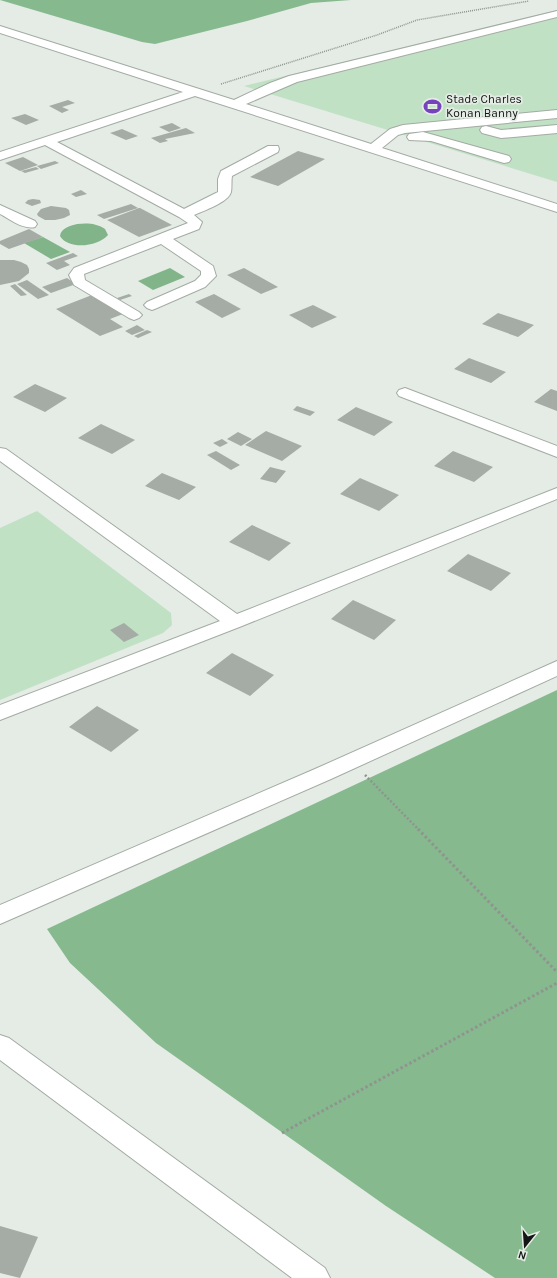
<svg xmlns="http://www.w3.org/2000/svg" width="557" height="1278" viewBox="0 0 557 1278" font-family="Karla,sans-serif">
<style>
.green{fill:#c0e1c4}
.forest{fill:#87b98e}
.water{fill:#82b489}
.building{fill:#a4aca5}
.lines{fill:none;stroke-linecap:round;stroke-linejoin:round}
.minor-casing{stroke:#a3aba4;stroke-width:2}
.path-far2{stroke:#8e948f;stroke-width:1.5;stroke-dasharray:1 1;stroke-linecap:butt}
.path-far1{stroke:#8e948f;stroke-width:2.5;stroke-dasharray:2 2;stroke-linecap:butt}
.path{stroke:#8e948f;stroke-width:3;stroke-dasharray:2.5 2.5;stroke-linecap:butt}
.minor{fill:#fff;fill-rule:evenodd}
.labels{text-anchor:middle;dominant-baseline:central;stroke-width:3.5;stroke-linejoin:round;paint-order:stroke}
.far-poi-label{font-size:12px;fill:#131614;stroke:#e4ece5;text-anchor:start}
</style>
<rect width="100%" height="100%" fill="#e4ece5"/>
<path class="green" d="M557 10V182L244 86Z
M37 511 171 613 172 625 163 633 0 700V528Z"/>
<path class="forest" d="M0 0H351L311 3 247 21 155 44 142 42Z
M557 690V1278H495L386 1206 156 1043 70 963 47 929Z"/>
<path class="water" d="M77 224C87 223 96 223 105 229L108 235C98 247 68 250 60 236 61 228 70 226 77 224Z
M43 237 70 252 51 259 24 243Z
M170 268 185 277 153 290 138 281Z"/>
<path class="building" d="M68 100 75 103 62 107 69 110 62 113 49 106Z
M25 114 39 120 26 125 11 118Z
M172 123 181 128 169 132 159 127Z
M186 128 195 133 165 139 168 141 160 143 151 138Z
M122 129 138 136 126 140 110 133Z
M298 151 325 159 278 186 250 177Z
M23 157 38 165 20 171 5 163Z
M55 161 59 163 41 169 37 166Z
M36 167 39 169 25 173 21 171Z
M81 190 87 194 76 197 71 194Z
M33 199 40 200 41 203 32 206 25 203 28 200Z
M131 204 138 208 104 219 97 215Z
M51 206 66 208 69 210 70 215 64 218 55 220H45L38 216 37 214 41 209Z
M139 208H140L172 225 139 237 107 220Z
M29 229 43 237 9 249 0 244V241Z
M73 253 78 256 64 261 70 265 57 270 46 263Z
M0 260H14L21 262 27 265 29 269V273L19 281 0 285Z
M244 268 278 287 261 294 227 275Z
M67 278 76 284 51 293 42 287Z
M27 280 49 295 38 299 17 284Z
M15 284 27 295 21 296 10 286Z
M129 294 132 296 120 300 117 298Z
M214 294 241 309 222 318 195 302Z
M92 295 123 314 110 319 123 327 100 336 56 309Z
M313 305 337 317 312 328 289 315Z
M498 313 534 325 518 337 482 324Z
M137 325 145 330 132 335 125 331Z
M147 330 152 332 138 338 134 336Z
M469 358 506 372 491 383 454 369Z
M35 384 67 398 45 412 13 397Z
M551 389 557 391V411L534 402Z
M297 406 315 412 310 416 293 410Z
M356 407 393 422 374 436 337 420Z
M101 424 135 440 112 454 78 438Z
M266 431 302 446 282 461 245 445Z
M238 432 252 439 241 446 227 439Z
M222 439 228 443 220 447 213 443Z
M216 451 240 465 231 470 207 455Z
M453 451 493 467 474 482 434 466Z
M270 467 286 471 276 483 260 479Z
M162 473 196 487 179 500 145 486Z
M360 478 399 495 379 511 340 494Z
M252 525 291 543 269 561 229 542Z
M468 554 511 573 491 591 447 571Z
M353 600 396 620 374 640 331 619Z
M124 623 139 635 124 642 110 630Z
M232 653 274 675 250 696 206 673Z
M97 706 139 730 111 752 69 727Z
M0 1226 38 1237 20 1278 0 1273Z"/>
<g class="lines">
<defs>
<path id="minor" d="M557 11V17L297 82 246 104 371 144 390 129 403 125 557 110V118L405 133 398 135 382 148 557 204V212L195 96 57 142 184 209 218 192V179L221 171 268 146H278L279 149 278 152 232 176C231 181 232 187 231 192 229 202 203 211 194 215L202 222 199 229 173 239 213 266 216 276 205 287 157 308 152 310 147 308 144 305 147 302 195 281 201 275V271L161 244 84 274 85 280 139 312 142 315 139 318 134 320 129 318 74 285 69 275 74 268 188 223 179 217 45 145 0 160V152L183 92 0 33V26L234 100 270 83 289 76Z
M557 125V133L501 138 482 133 480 130 482 127 486 126 501 130Z
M423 132 509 156 511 159 509 162 504 163 431 141 409 140 407 137 409 134Z
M0 205 35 221 37 224 35 227C23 230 10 219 0 214Z
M405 388 557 446V457L399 396 397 393 399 390Z
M0 448 6 449 237 614 557 488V499L242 626 0 720V705L220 621 0 461Z
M557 661V676L331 779 0 924V905L315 769Z
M0 1035 9 1038 325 1268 330 1278H292L0 1060Z"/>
</defs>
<use href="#minor" class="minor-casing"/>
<path class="path-far2" d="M221 84 377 35 417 20 529 1"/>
<path class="path-far1" d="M365 775 419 830"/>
<path class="path" d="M418 829 557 972
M282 1133 557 983"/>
<use href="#minor" class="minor"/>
</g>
<defs>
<symbol id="stadium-bare" viewBox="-9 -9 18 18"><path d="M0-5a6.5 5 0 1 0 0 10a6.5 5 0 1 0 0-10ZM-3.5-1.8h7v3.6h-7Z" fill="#7544bc" stroke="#e4ece5" stroke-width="2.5" paint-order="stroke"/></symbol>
</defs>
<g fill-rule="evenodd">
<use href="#stadium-bare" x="420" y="94" width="25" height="25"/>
</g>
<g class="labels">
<g class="far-poi-label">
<text x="446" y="99">Stade Charles<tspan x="446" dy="14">Konan Banny</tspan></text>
</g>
</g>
<g transform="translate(525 1246) rotate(197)" stroke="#e4ece5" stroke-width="3" paint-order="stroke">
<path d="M0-3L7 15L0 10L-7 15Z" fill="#131614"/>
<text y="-6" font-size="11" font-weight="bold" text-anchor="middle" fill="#131614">N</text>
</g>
</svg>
